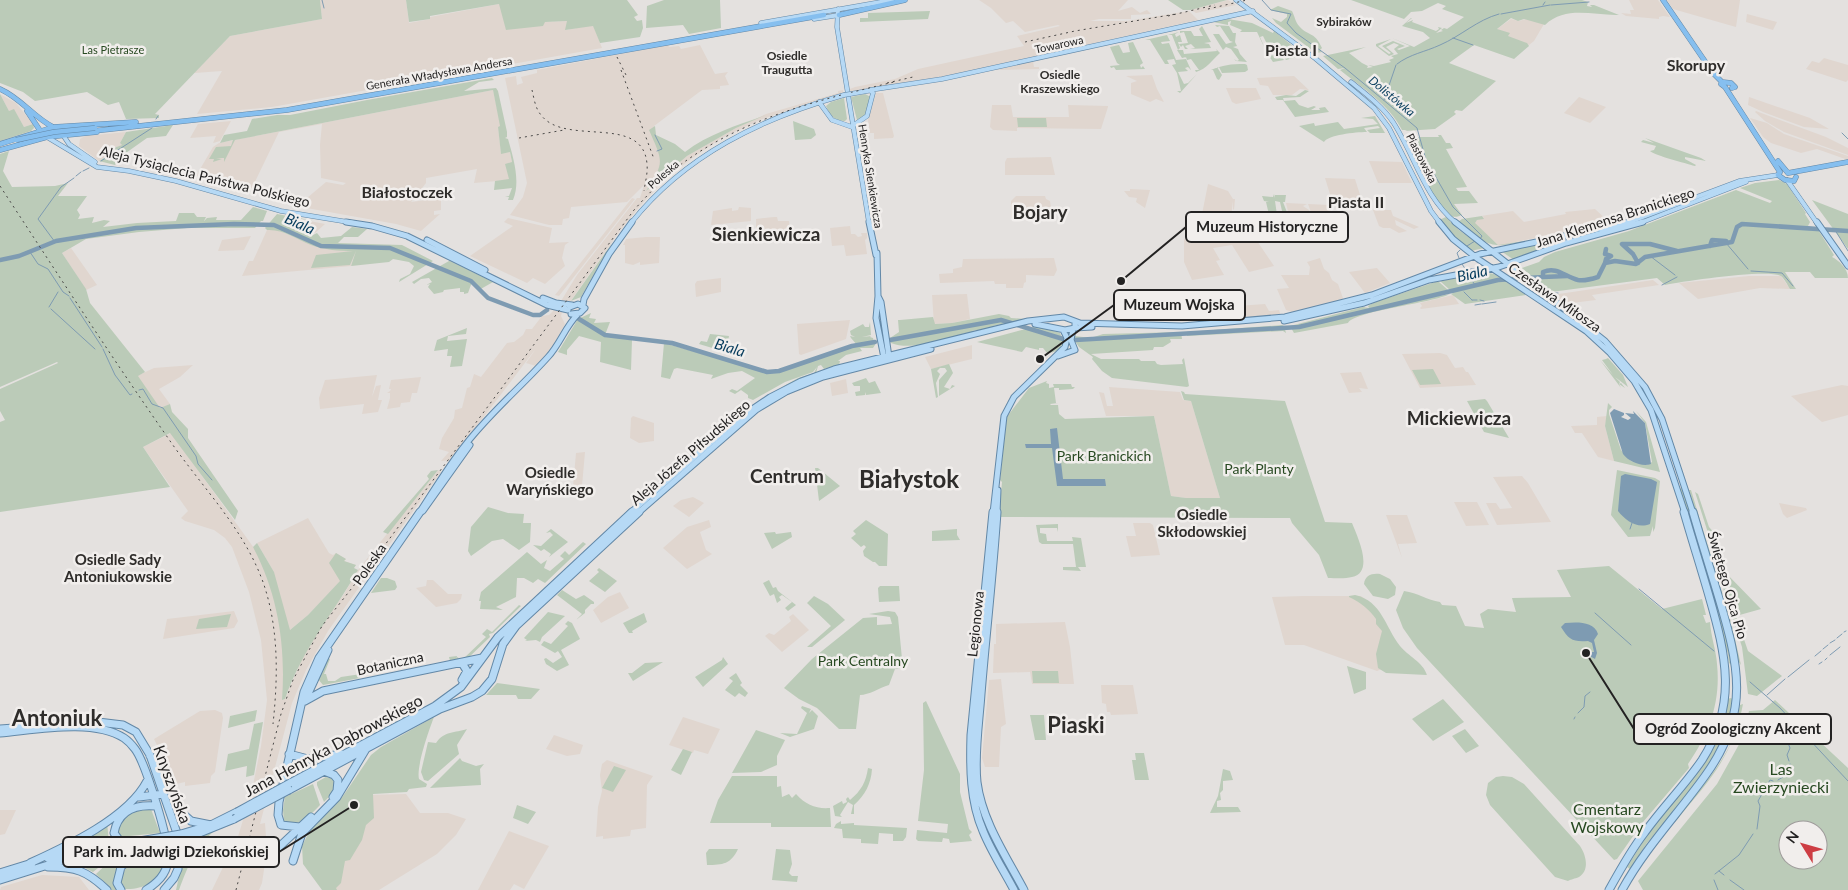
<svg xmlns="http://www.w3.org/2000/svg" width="1848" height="890" viewBox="0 0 1848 890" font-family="Lato,sans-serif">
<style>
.built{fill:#e0d6cf}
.green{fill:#bbcbb8;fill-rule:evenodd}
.water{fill:#7e9bb2}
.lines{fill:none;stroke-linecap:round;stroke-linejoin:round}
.stream{stroke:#7e9bb2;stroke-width:1}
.river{stroke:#7e9bb2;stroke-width:4.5}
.highway-tunnel{stroke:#bdbbb9;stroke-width:4.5;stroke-dasharray:4.5 2.5;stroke-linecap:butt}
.major-far2-casing{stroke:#6388a7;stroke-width:5}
.major-far1-casing{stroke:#6388a7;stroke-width:7}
.major-casing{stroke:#6388a7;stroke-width:9}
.highway-casing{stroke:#6388a7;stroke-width:5.5}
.major-far2{stroke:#b6d9f5;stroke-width:4}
.major-far1{stroke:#b6d9f5;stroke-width:5}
.major{stroke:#b6d9f5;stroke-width:7}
.highway{stroke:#86bfef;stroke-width:4.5}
.rail{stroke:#4a4948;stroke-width:1;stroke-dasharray:2 4;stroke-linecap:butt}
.major-bridge-far1-casing{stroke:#6388a7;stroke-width:5;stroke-linecap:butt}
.major-bridge-casing{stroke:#6388a7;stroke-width:9;stroke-linecap:butt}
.highway-bridge-casing{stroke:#6388a7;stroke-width:5.5;stroke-linecap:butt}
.major-bridge-far1{stroke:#b6d9f5;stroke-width:4}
.major-bridge{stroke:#b6d9f5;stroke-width:7}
.highway-bridge{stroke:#86bfef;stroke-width:4.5}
.labels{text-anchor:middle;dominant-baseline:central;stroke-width:5;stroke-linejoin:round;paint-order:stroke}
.far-street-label{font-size:11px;fill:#232222;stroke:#f1eeec}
.far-park-label{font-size:11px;fill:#274921;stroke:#f1eeec}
.far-neighbourhood-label{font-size:12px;font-weight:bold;fill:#2f2d2b;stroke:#f1eeec}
.far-water-label{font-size:12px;font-style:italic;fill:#043a5b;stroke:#f1eeec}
.street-label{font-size:14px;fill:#232222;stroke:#f1eeec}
.park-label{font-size:14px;fill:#274921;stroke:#f1eeec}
.water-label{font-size:15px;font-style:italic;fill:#043a5b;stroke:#f1eeec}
.neighbourhood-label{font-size:15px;font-weight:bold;fill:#2f2d2b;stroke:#f1eeec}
.far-district-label{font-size:16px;font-weight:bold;fill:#2f2d2b;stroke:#f1eeec}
.near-street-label{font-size:16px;fill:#232222;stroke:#f1eeec}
.near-park-label{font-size:16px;fill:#274921;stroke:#f1eeec}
.district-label{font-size:19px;font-weight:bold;fill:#2f2d2b;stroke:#f1eeec}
.near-district-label{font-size:22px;font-weight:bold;fill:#2f2d2b;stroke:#f1eeec}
.town-label{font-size:24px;font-weight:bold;fill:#2f2d2b;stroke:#f1eeec}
.leader{fill:none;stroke:#232222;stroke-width:2}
.callout-dot{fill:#232222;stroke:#f1eeec;stroke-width:2}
.callout{fill:#f1eeec;stroke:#232222;stroke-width:2}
.callout-label{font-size:15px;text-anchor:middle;font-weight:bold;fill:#232222}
</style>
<rect width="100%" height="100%" fill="#e4e1df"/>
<path class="built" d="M320 0H406L409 23 430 19V17L499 4 545 22 568 21 566 30 593 25 602 48 272 107 197 114 222 71 194 73 230 36 322 19Z
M979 0H1128L1118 11 1132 7 1140 13 1147 10 1151 14 1131 15V19H1099L1090 21H1127L1189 11 1198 20 947 76 850 92V89L855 87 895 79 918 69 1024 46 1017 36 1060 26 1058 25 1025 32 1013 21 1006 23 991 8Z
M1228 0 1236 5 1196 13 1191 10Z
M1629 0H1658L1670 17 1663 16 1659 17V19L1626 16 1621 13 1631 14 1630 10H1634Z
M1667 0H1740L1736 27 1673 9Z
M1747 14 1777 22 1773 30 1746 22Z
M1511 19 1519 21 1526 19 1544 24 1534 41 1529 45 1507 36 1497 29Z
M668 45 669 47 679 46 681 49 700 45 715 74 728 72 725 76 729 85 720 86V89L702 90 654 126 660 157V169L646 191 687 156 736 128 766 114 838 93V91L843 90V94L812 102 760 120 720 139 691 159 665 179 641 205 619 232 570 302 561 301 577 275 637 198H640L644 185 627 202 571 207 569 218 563 219 562 225H549L510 215 523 197 527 183 505 78 516 76 517 85 523 83 521 77 537 73V70Z
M1824 58 1848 65V80L1846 82 1806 69 1812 61 1819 63Z
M1033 61 1034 67H1039V69L996 70Z
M1152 75 1157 89 1164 102 1156 99 1150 102 1131 94V83L1137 81 1126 76Z
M1294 76 1309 90 1300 89 1292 95H1273L1268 86 1260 85 1257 78Z
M1226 88H1256L1261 99 1236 104 1232 102Z
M493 90 501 127H498L501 153 510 152 512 162 509 180 474 183 477 169 426 178V183L411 202 441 198V210L434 211V215L440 214 421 231 396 224 301 207 307 200V198L326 182 343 185 346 183 321 178 320 145 322 124 279 132 252 188 244 189 196 176 213 147 219 143Z
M876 93H883L894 136 893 138 874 139V133H870L868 120Z
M0 94 16 103 33 124 24 127 14 110 9 111Z
M1579 97 1606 107 1590 123 1564 113Z
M1749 97 1810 118 1829 129 1804 127 1763 112 1748 105Z
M992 105H1011L1013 117H1069L1068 105 1108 106V107L1101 129 1017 128V131L993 130 990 127Z
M1756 111 1826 137 1848 148V155L1784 132 1765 121 1755 112Z
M1750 118 1767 123 1784 134 1848 156V160L1817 149 1801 153 1771 143 1763 137Z
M231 121 220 141 213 143 216 136 190 138 198 124Z
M126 132 120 143 122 145 111 149 110 151H115L99 161 79 146 80 139 85 136Z
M1051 157 1055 175H1005V162L1007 158Z
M1369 161 1402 162 1412 183H1378Z
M1325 178 1355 179 1361 198H1364L1367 205 1333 204Z
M1208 184 1228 191 1233 199H1235L1234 210 1233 209V201L1231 217 1201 219Z
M1130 189 1150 190 1145 208 1136 202 1137 198 1129 197 1124 191H1130Z
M1016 196H1045L1046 199 1050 201 1051 207 1049 210H1046L1042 216H1038L1037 219 1011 218V201Z
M632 198 635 199 559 296 555 295Z
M1286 203 1307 204 1303 206 1309 210 1311 218 1295 217V220H1290Z
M1308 204 1329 205 1333 218H1313Z
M739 207 751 208V221L711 225 713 211 732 208V211L738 210Z
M1595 209 1609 222 1502 245H1498L1475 224V221L1484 217 1481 216 1513 211 1524 222 1566 214 1565 212Z
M1373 210H1391L1393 216 1419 227 1414 229 1395 220 1396 225 1407 231 1399 233 1390 228H1383L1379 226Z
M774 217H777L778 221H789L790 230 786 231V234L756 235V219Z
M294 218 325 224 315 233 310 231 308 233 289 223Z
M508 218 552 228 549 243 569 242 565 245 562 258 565 266 545 284 533 278 527 283 470 256 513 226 504 222Z
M850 226 851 234H855L858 237 862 236 861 233H867V238L865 240 867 254 846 256 844 245 832 246 830 228Z
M267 230H277L313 245 327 249 356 251 351 266 242 276 249 261H253Z
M1250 234 1253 235 1274 266 1249 272 1232 245 1213 248 1220 260 1216 261 1224 275 1192 280 1184 262V239L1201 240Z
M251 236 244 250 218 251 222 240Z
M646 237H660L659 263 640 265V262L633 265 625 263V245H623L626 239Z
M71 248 97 285 86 290 62 253Z
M1054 258 1057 270 1054 276 1026 275V282L1024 283 1023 288H1006V284H995L994 281 940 283 939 274 953 273V269L962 267 963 259Z
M1320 258 1324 269 1329 273 1332 280 1338 284 1344 301 1292 312 1286 310 1277 289 1289 288 1281 275H1309L1310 267 1307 262Z
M1377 268 1390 283 1365 293 1349 272Z
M1749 276H1781L1790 289 1760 288 1698 299 1679 283Z
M721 278V292L696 297 695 284 697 281Z
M1653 280 1659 285 1592 295 1596 300 1564 304 1552 295Z
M1195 289 1201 302 1211 301 1212 303H1218L1219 306 1236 305 1237 306 1265 304 1269 311 1279 310 1281 316 1185 321 1174 290Z
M967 294 970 319 952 323 934 324 932 295Z
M1453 295 1459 304 1421 309 1420 308 1422 306 1420 303Z
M554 310 562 312 561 316 565 324 553 346 536 366 526 363 535 350 534 351 451 460 441 461 449 452 439 449 442 438 454 418 455 410 462 408 467 388 470 387 474 374 481 377 507 343 514 342 523 335 526 329H532L542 316 549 315Z
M850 320 846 339 801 355 799 354 797 324Z
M972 345V359L931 369 925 357Z
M1440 353 1447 355 1455 368 1463 367 1466 372H1468L1476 385 1420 388 1402 354Z
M193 365 180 377 159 389 170 404 160 409 137 376 154 368Z
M1361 372 1368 389 1359 388 1362 392 1349 393 1340 373Z
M377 375 372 397 376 386 381 385 378 400H382L378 412 362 414 364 404 320 409 319 398 325 380Z
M421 377 417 393H412L410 402 401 403 400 407 387 409 390 398V393H387L390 391 391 389H389L391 380Z
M846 379 848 393 832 396 830 383Z
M1842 385 1848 386V415L1822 422 1791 396Z
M1109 387 1180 392 1183 400 1191 401 1220 498H1186L1171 496 1154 416H1106L1099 392 1104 393 1107 406H1113Z
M633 416 654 423V441L639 443 630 438 631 418Z
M1607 416 1605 426 1614 461 1598 457 1582 433H1575L1571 426 1597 425V417Z
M171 433 254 548 274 572 257 543 308 518 329 553 333 555 336 553 346 559 344 561 356 565 308 615 290 630 282 700 285 699 306 649 326 619 344 594 358 570 438 470 441 472 328 631 306 670 292 703 260 824 265 823 267 850 262 883 259 890H212L227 859V855L237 840 252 790 261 746 267 700 261 640 249 592 232 547 225 538 214 530 185 521 181 518 188 511 143 447Z
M585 452 582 486 573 487 576 453Z
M1522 476 1528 483 1551 522 1497 525 1486 503H1496L1500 509 1512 508 1493 477Z
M693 497 704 503 689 517 673 506 681 500Z
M1454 502H1477L1489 525 1466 526Z
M1779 503 1806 508 1807 510 1787 518 1783 514Z
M1386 515H1407L1417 543 1398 544 1402 558Z
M709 520 711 527 700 532 706 550 712 554 687 569 663 548 687 527Z
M1133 523H1150L1153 525 1160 555 1131 557 1126 536H1136Z
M427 580H433L448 594H462L461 599 457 603 436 607 416 588 426 586Z
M620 592 629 608 601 623 593 610 608 597Z
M1303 596H1361L1365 599 1390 630 1382 669 1377 671 1304 645H1285L1272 597Z
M234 611 238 621 234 628 163 639 167 619Z
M793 614 809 630 782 652 765 636 769 633 774 635 791 621 789 617Z
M1065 622 1070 647 1074 684H1032L1030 672 993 673 994 644H996V624Z
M1001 679 1006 724 1001 727 999 767H985L982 758 989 680Z
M1101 685H1133L1138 714 1111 715 1110 712H1107L1106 704 1102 703Z
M215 710 222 713 223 718 215 772 211 776 210 783 185 786V782L176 784 154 739 200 711Z
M683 717 720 729 708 754 694 750 693 753 669 745Z
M554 735 583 745 580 754 567 756 546 749Z
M607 760 653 776 647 785 646 828 631 830 630 836 603 839V836L596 837 598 807 602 791 600 775 602 764Z
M406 794 420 813H448L466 819 456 835 437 854 379 890H334L366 795Z
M0 810H16L5 834 0 835Z
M509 831 549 846 524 889 514 884 510 890H478Z
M42 875 79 877 89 890H0L1 887Z"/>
<path class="green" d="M0 0H320L322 19 230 36 155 114 159 115V118L126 119 119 102 108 105 87 92 35 101 23 92 0 83Z
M406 0H627L638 15 634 17 637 21 642 20 643 28 640 37 600 43 593 26 565 30 567 21 545 22 543 26 506 30 499 4 430 16V19L409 22Z
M664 0H720L721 28 689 34 683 25 646 28 647 6Z
M1168 0H1227L1191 10H1183Z
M1351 0H1582L1588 2 1587 6 1592 7 1590 5H1594L1619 15C1594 16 1566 5 1545 25L1524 19 1518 21 1511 18 1497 29 1510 33 1508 36 1527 43 1529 46 1514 59 1474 45 1449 63 1496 81 1462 111 1456 110 1454 112 1456 114 1435 129 1405 131 1407 130H1402C1390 105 1361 87 1340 70L1345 68 1338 69 1323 56 1366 47 1349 53 1362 63 1368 66 1367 68 1373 67 1368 65 1374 66 1391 62 1389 60 1394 58 1391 56 1398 54 1394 49 1399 45 1394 43 1386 47 1394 54 1389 56 1376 46V44L1391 39 1378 46 1389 54 1391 53 1382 46 1393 41 1405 46 1397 49 1399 50 1410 46 1392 38 1414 47 1430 38 1423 32 1402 26 1411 18H1412L1406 23 1413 20 1412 22 1436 31 1439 29 1438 27 1442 28 1436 33 1443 31 1441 30 1444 28 1447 29 1464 17 1442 9 1446 6 1438 3 1422 11 1411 12 1404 19Z
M1278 6 1292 11C1295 17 1295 21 1299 26 1308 37 1314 30 1322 48L1320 50 1322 52 1316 53 1276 23 1272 18 1281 22 1287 17V14L1270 10Z
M930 11 928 19 860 22V18H868V13Z
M1228 19 1252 23 1273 33 1274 31 1304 55 1286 60 1276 46 1283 57H1286L1278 44 1273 43 1271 44 1284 60 1273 62 1269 56 1276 55 1274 53 1268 54 1271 52 1263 36 1260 37 1266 51 1257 32H1240L1242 30 1230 25 1231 21 1228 22V25L1213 22Z
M1215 25 1229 26 1233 33H1236L1235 42 1237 46 1233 47 1238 49 1240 54 1247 62 1236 61 1234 59 1237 61 1239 60 1231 49 1226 47 1223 50 1213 34H1219L1226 44 1233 42 1230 41 1220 26 1217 27Z
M1202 26 1211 42 1204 43 1209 44 1211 48 1190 49 1195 48 1191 44 1185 46 1188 49H1185L1183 45 1181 47 1179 44 1188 43 1184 32 1180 33V31H1191L1194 36H1203L1199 29Z
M1179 32 1175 34 1176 37 1180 35 1182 42H1178L1180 48 1178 50H1183L1184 54 1217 51 1216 49 1220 53C1212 60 1207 69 1196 72L1195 70H1199L1191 59 1187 60 1185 54 1186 57 1182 58 1177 50H1178L1172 35H1168Z
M1167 35 1170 41 1161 42 1162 44 1169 43 1176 60 1186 59 1191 70 1188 67 1185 68 1188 71 1178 72 1184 84 1188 83 1197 74 1180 93 1177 91H1181L1177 73 1172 65 1176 64 1174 59 1167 60 1169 64H1165L1150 40H1145Z
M1133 42 1143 63 1140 65 1141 68 1143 66 1145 69 1116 70 1114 67 1111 68 1110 66 1120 65 1117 63 1110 47 1119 45 1123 53 1130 52 1128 43Z
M1245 64 1247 65 1248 70 1245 72 1222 73 1219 67H1217L1222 75 1219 80 1217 79 1213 70H1211C1223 65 1230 64 1245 64Z
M492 78 494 80 479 82 464 91 496 88 498 91 507 132V137L505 138 508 139C513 157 521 181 513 200H508L509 197H505L509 196 512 188 494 190 495 181 509 179 505 164 512 162 510 152 501 154 498 127 500 126 493 90 235 140 224 162V158H216L222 159 213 162 214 159H209L216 147 231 146 233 140 220 143 224 135 247 131 252 119 277 115H290L367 100Z
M1305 90 1309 91 1300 97 1283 98 1284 101 1295 100 1299 105 1308 108 1314 106 1316 107 1311 110H1320L1319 108 1325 107 1329 112 1295 117 1283 100H1277L1275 97 1286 95 1296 96Z
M0 94 9 111 14 109 24 127 33 124 34 128 31 131 0 141Z
M865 94 871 97 866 116 857 120 851 97Z
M844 98 847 119 845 121C834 121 830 115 826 106L831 102Z
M766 115 736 128 687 156 646 191C665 162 663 162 649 130L655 126 656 135 675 144 685 152C708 134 738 125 766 115Z
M1375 116 1385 133H1370L1367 130 1380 128 1378 126 1364 128 1367 132C1355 132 1328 135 1324 142L1299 126 1314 123 1315 126 1338 122 1344 129 1378 124 1373 119 1361 118Z
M1017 118H1046L1047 127H1018Z
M793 121 814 129 816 135 811 139 795 140Z
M173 125 166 136 147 138 123 155 115 165 99 161 114 152 110 151 111 149 122 145 120 143 126 132Z
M1438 135H1441L1446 143H1450L1453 148 1446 149 1467 187 1456 188 1458 191H1469L1478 203 1454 204 1462 215C1459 216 1455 218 1451 216 1435 207 1415 157 1406 139L1411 137H1439Z
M1645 138 1701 158 1706 161 1685 157V159L1696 165 1695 166C1685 163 1656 156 1650 151L1654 150 1656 146 1641 142 1643 140 1654 143Z
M9 151 3 171 12 187 55 186 68 183 58 196H87L77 210 80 215 78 219 94 217 92 223 104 220 110 221 103 227 137 223 176 221 179 213H194L197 217H206L204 221 207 218 217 217 216 220H210H241L253 207 267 211 263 221H261L255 228H187L139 232 86 239 62 253 86 289 90 303 145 372 138 376 160 408 170 404 172 412 188 429V438L238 511 235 520 170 433 143 447 170 487 0 512V422L5 420 0 411V389L58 363 57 362 0 387V154Z
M1779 180 1787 184 1806 213 1805 214 1810 222 1808 226 1817 228 1834 255 1832 257C1838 260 1848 268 1848 278H1815L1810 272H1785L1796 289H1790C1788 286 1784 278 1781 276 1767 269 1686 281 1665 285L1657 278 1551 292 1522 268 1539 262 1544 257 1555 252 1629 231 1736 190 1770 203 1772 201 1740 188 1755 183Z
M1274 194 1275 198V195H1286L1285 202H1283L1288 215 1287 222H1279L1280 220H1284L1280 202 1275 201 1278 222H1265V219H1270L1266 202H1269L1264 201 1262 196 1273 197Z
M1812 200 1848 214V249Z
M277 214 315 221 294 218 289 223 313 235 317 233 321 238 341 236 352 227 367 229 358 237H344L338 243 402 245 433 261 399 282 400 279 410 274 414 266 409 262 393 259 389 262 351 266 356 251 350 265 311 268 316 255 353 251C340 251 324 250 311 245 296 239 283 229 267 230L265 228Z
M1482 216 1484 219 1477 220 1475 223 1498 245 1531 240C1490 249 1491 248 1458 222L1462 219Z
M1446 217 1459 230 1484 248 1471 251 1457 240 1439 220Z
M1581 234 1584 237 1514 260 1501 251Z
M612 243 581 297 571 301Z
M449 261H450L493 282 479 290 472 282 468 293 464 294V292H460V288L444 290 443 292 434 294 428 287 430 284 426 285 432 282 429 278 421 279 414 284 412 282Z
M1488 273 1494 274 1526 295 1465 304 1451 294 1453 293 1452 291 1467 286 1450 290 1440 281Z
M1435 282H1439L1448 290 1398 303 1450 294C1433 303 1354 311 1348 323L1294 333 1290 326 1363 307 1369 308 1368 306 1373 303Z
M591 313 589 318 596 319 594 323 610 322 605 335 632 340 631 370 600 362 601 342 579 336 567 350V355L558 352 578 319Z
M999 314 1009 316 1011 318 1026 319C1015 322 1004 323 993 326L994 328 979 333 977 330 972 331 975 333 966 335 965 333 963 334 964 336C944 340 910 351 891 343L890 338 899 332 898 320H900L933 317 935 324 952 323Z
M870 322 871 335 862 337 871 336 870 337 873 338 874 342 857 345 851 338 850 336 855 337 851 335 850 331 863 324 865 327H869Z
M1282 325 1284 326 1286 333 1283 331 1187 336 1186 332Z
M1037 326 1060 333 1063 341C1062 349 1055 353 1047 353L1043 348H1039V350L1026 347 1022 352 977 342Z
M467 328 466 334 448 336 447 341 467 339 462 366 450 367 452 356H447L448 349 434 351 437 340Z
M1181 332 1182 339H1170L1171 342 1163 347H1154L1153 350 1091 354 1101 359H1139L1141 361H1155L1157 364 1161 365 1183 364 1182 360 1184 358 1189 386 1187 387 1112 378 1102 371 1092 359 1093 357 1079 347 1075 341V336L1091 338 1103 334Z
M710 334 729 336 728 341 724 340 717 345 714 339 719 350 699 344 701 341 707 342Z
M664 343 762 371 773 372 851 347 875 343V345L873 348H860L862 351 846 355 838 361H840L839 365 824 369 821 365 818 366 816 373 782 387 798 378 814 373 817 367 813 372 785 382 753 400 748 398V395L741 390 735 394 729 391 732 389 737 391 755 378 742 371 728 373 711 379 713 375 677 368 674 369 670 379 661 377Z
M1608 358 1623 375 1628 387 1615 377 1620 382 1619 384 1621 383 1625 388 1619 384 1621 388 1600 360 1613 375 1602 360 1606 359 1611 365 1606 359Z
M949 364 953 373 944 387 950 389 952 385 955 386 939 396V380L947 371 945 368H940L937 371 940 374 936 383 938 397 936 398 931 369Z
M1433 369 1441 384 1420 385 1412 370Z
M866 378 869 383 875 381 881 393 866 395 865 392V395L856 396 855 392 860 391V386H854L852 383Z
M1047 381 1046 383 1049 384V388L1054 387 1053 384H1071L1072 387H1075L1073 389 1059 390V388H1054L1056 403H1058L1050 404 1051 405H1058L1059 414 1065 419 1154 416 1171 496 1186 498H1220L1191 401 1184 400 1181 391 1184 392 1185 394 1285 401 1325 522 1352 523C1357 536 1375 572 1352 577 1345 579 1335 578 1328 578L1319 555 1292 523 1290 518 999 517 1002 482 1000 480 1006 418 1029 388Z
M1485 399 1487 401 1509 438 1484 432 1467 401Z
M1608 403 1612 407 1609 410V414L1621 450 1631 461 1647 465 1652 462 1645 423 1636 411 1646 422 1660 472 1614 461 1605 426Z
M815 468H818L840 486 819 501Z
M438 470 388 534 383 532 429 479 427 476 431 471Z
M1617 470 1655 478 1660 481 1655 528 1653 532V526L1650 536 1628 537 1611 515Z
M1679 488 1683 489 1720 607 1733 666 1729 663 1728 654Z
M1689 490H1691L1731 622 1741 665 1738 661 1728 621Z
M1695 492 1698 494 1709 527 1716 535 1712 538 1723 550 1719 553 1712 549 1711 553 1709 536Z
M488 507 508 513 524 514 523 523H531L530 542 519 550 503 539 492 541 471 556 468 551 471 527Z
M866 520 888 534 887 566H879L875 562H873L864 556 863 551 866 547 864 545 861 547 851 538 856 534 853 531Z
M1058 524V532L1057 528H1040V533L1046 534 1047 541H1073L1072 537 1081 538 1086 567H1078L1081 571 1063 570V567H1076L1073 544H1042L1039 542 1036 525Z
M551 529 568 542 549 557 551 554 544 549 541 551 533 545 541 546 553 535 550 532 546 533Z
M957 529V535L960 540 932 541V531Z
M775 532 776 534 791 532 792 537 772 549 764 533Z
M583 542 586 544 545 583 538 579 533 583 524 578H517L516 597 496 607 503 610 480 609 481 601H479L481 592 527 552 541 564 547 560 544 568 550 571 564 559 560 556 565 551 569 555Z
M257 543 274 572 290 630 308 615 340 581 329 563 336 553 346 559 344 561 356 565 354 568 358 570C332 616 303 647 285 699L282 700C286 646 278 594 253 547Z
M1609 566 1662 609 1702 599 1706 615H1703L1706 623 1710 622C1711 637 1716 650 1717 664 1721 702 1709 734 1688 764L1689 768 1643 822 1617 859 1614 860 1417 648 1403 628 1396 610 1404 591C1418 593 1427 600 1440 602L1442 605 1456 606 1465 626 1484 628 1480 614 1488 609 1516 612 1512 598 1571 597 1557 570Z
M1716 566 1724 571 1761 609 1736 616 1748 651 1782 676 1757 696 1748 694 1742 647Z
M599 568 617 581 605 592 589 581 599 572 597 570Z
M1380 574 1390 579 1396 587 1395 595 1388 599 1373 596 1364 584C1365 575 1372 573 1380 574Z
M381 578H387L395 581 397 587 395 590 371 593Z
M769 580 773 588 776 587 778 591 796 605 788 611 785 608 792 602 782 595 779 597 777 594 781 600 777 603 774 594 770 596 763 583Z
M880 586H899L900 601 879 602 878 588Z
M562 590 576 599 584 595 594 602V604H591L585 610V613L576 620 582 614 557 595Z
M1355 595C1382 601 1385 627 1400 646 1408 656 1423 662 1427 675L1386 673 1378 668 1376 654 1382 631 1376 624V619C1370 610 1360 602 1349 597V596Z
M814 596 828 604 845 620 812 647H807L831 626 807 603Z
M519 605 521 606 493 633 489 634 490 637 466 660 457 661 456 660 450 661 449 657 457 656 456 660 457 657 462 660 486 637 482 634 487 629 492 632Z
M888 611 895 612 898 617 902 659 906 668 895 669 889 685C879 688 869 695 860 695L856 729H839L817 708 799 699 784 688 812 659 863 618 877 617V625L892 624 890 617 869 614Z
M548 612 565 616 542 637 540 642 536 640 525 641 527 640 524 638Z
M644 613 647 622 632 631 633 633H629L623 623Z
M231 614 227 627 196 629 199 619Z
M568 621 572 623 580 639 561 650 569 665 557 671 546 664 544 659 546 658 553 663 562 657 558 651 555 653 541 645 544 641 551 644 568 626 565 624Z
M723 657 728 664 703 687 695 677 722 660Z
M327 658 330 659 324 674H326L328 681H335L341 677 361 674 360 678 323 685 318 679Z
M663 662 633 681 628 673H632L645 663Z
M1347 666 1366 672V689L1354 694Z
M1032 671H1058L1059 683H1033Z
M736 673 742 683 740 685 748 693 745 697 739 693 735 697 725 690 733 681 729 678Z
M497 683 540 689 531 699H518L516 695H486Z
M1731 698 1734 700 1725 738 1702 778 1647 843 1630 869 1627 867C1637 852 1646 835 1657 821 1690 778 1718 758 1727 699Z
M1443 699 1464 722 1433 741 1412 719Z
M1775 700 1848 768V890H1643L1638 881 1717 784 1742 739 1749 711 1763 710ZM1788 830H1818V860H1788Z
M926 701 960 774V792L969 829 972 832 969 835 972 841 950 843 949 839 943 838 942 842 918 841 916 839 917 830 947 833 948 824 918 821 924 770 923 703Z
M411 704 408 706 409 711 418 710 336 751 339 747V742L341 741 340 744 343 745 390 717V715Z
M1743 704C1733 757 1708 782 1675 822L1673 821C1695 794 1724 766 1735 732 1737 723 1738 714 1740 705Z
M802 706 811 709 809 713 812 710 818 716 814 729 790 737 780 733 797 734 807 713 801 708Z
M257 710 255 721 228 728 230 716Z
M1030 715H1044L1046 740H1035Z
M434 717C429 730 416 767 419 779L427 784 426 787 409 789 407 792 373 794 374 818 366 825 362 840 350 860 345 861 341 883 336 888 337 890H322L303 864 302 846 309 832 343 796 371 755 381 747Z
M263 722 254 775 246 777 247 766 225 771 228 754 249 749 254 724Z
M467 729 457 745 459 754 428 781 424 780 421 772 428 742 436 743C444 731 455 733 467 729Z
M1465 729 1479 746 1466 753 1452 736Z
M756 730 785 740 777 756V765L761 772 732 773Z
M683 749 692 752 681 775 671 770Z
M1135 753H1144L1149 780H1135L1132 760H1136Z
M460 758 462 761 476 766 484 764 480 769 481 785 430 788Z
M614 766 626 770 613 792 602 788Z
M868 768 872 769C871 784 865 795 854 805V814H851L853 805 848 802 840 815 842 817 835 816 833 806 842 801 843 804 847 802 846 799 848 797 850 800C861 791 866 782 868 768Z
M1223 769 1230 771 1233 780 1223 781V790L1220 793 1221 800 1217 801V807H1238L1241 812 1210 813 1218 796Z
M732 776H777V787L781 786 782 797 789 794 792 798 796 794C806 805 816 809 830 808L831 827H771V823H710L718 800Z
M1503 776 1512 777 1524 784 1580 846C1586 855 1590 870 1579 877 1574 879 1572 879 1568 881L1555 877 1490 805 1486 795 1488 783 1496 777Z
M326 777 334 779C336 790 331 795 324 802L317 785V782Z
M313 784 320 805C309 816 301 827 284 822L283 810 285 797Z
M517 805 536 812 528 824 513 818Z
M136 808 151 809 160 833 119 837C113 823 126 816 136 808Z
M107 821 109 844 53 855Z
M841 821V824L854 823V825L907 828 906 837 903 841H893V834L879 833 878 844 861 843V839L843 838 842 829 834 828 836 824Z
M214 831C195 848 188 866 179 890H176L182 863V846Z
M164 849C164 854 166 861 164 866 160 882 141 890 125 889L121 881C128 855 140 854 164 849Z
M709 849H738C731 864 723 865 707 865L706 853Z
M776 849 790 850 792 864 789 873 792 876H798L797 882 772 880Z
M132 852C121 862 110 874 116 890H111L96 874 112 859Z
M109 856 108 860 93 872 81 866 55 865Z"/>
<path class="water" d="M1614 409 1624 413V415L1621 417 1628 420 1631 418 1625 413 1634 414 1633 411 1645 423 1651 464C1642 467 1629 462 1623 454L1610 413Z
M1057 428 1063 479H1105L1106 486H1057L1052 448H1026L1025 444H1051L1050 429Z
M1625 474 1651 479 1657 482 1650 524C1637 529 1626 521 1618 511L1621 476Z
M1565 623C1577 622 1594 621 1598 634L1594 640 1597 653 1595 659 1588 655 1589 652H1594L1592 643 1588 641C1573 642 1569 640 1561 627Z"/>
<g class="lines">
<path class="stream" d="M322 0 324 8
M1262 0 1271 10 1291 14 1287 23 1296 33 1345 68 1417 128 1426 160 1453 207 1482 236 1480 239
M1543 5 1545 2
M1551 5 1589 2
M1501 14 1550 5
M1453 38 1473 45
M1397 64C1410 54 1425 52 1440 45 1461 36 1477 20 1499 14
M1384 100 1396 65
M156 119 158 116
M1842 133 1848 139
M655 135 662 149 657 151
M101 161 152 128
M83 171 89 168
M76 176 81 172
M1835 230 1848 251
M55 242 38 219 61 187 74 178
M1726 243 1748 269
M1467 246 1475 241
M30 252 38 264 48 269 63 292 69 296
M1650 256 1675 275
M1459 258 1457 253 1460 250
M1462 264 1466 270
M1751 271 1782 273 1793 286
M1469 276 1475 285
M1534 277 1552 292
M1518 278 1539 293
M1662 285 1677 277
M1464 292 1472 300
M1554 293H1558
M1541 296 1542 298
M70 298 102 347
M1472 300H1477
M1480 300 1484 301
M1482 304 1496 302
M1475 305 1481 304
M49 307 58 292
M51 309 95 349
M103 349 115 375 130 395 132 394
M139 390 143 389 152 404 163 408 196 456 198 464 212 480
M1630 529 1632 523
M1639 589 1714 651
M1595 613 1631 645
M1844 632 1846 631
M1837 638 1842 634
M1830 643 1835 640
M1823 649 1828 645
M1830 655 1840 647
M1815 656 1821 651
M1825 660 1827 658
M1819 664 1822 662
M1788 677 1809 660
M1750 682 1780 708 1848 781
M1767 695 1785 679
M1578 713 1584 707 1585 696 1590 692
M1574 719 1575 717
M1789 761 1787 755 1790 748 1786 738 1788 733 1794 731 1791 723
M1778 780 1786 775 1790 764
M1757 829 1760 806 1758 801 1770 780 1773 781
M1719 871 1724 875
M1715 874 1739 855 1753 834
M1714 880 1718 890
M1730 880 1744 890"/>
<path class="river" d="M1710 246 1712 240 1726 241
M0 260 19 256 56 241 136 228 234 224 274 225 321 246 390 248 471 281 488 298 533 315H540L547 310
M1605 263 1606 259 1611 256 1605 254 1606 249
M1638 263 1633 254 1622 244H1650L1677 251
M1543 277 1567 276
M579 319 605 335 672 343 767 372 779 371 852 346 875 342
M890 340 1001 320 1063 339
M1075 340 1299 327 1498 280 1543 277V272C1557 266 1565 277 1578 280 1584 281 1592 279 1598 277L1605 263 1615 261 1636 264 1645 257 1732 242 1737 227 1742 224 1848 231"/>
<path class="highway-tunnel" d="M824 15 844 12"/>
<defs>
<path id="major-far2" d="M1236 0 1316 59 1374 108 1389 128 1431 211 1440 223
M838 9 837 27 869 223
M814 19 839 15
M761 23 892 0
M1351 82C1366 94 1382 106 1393 122 1415 156 1424 197 1456 223
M870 90 942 79 1253 11
M850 94 873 90
M819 102 832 120 852 127
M854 125 867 116 873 93 870 90
M63 135 69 144 95 162
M47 137 97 167 129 171 176 181 281 211 354 223
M1787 180 1817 223
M631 223C685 155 762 118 844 95
M1627 223 1739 181 1778 175
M1640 223 1746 182"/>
<path id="major-far1" d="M346 222 372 226 407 236 547 305 568 310
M869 222 876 255
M1439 222 1453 239 1478 259 1586 331 1610 353 1634 381 1651 410 1685 513
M1455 222 1605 341 1645 387 1662 419 1693 513
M1817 222 1848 266
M427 240 485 270
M877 253 878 296 881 302 889 357
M878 296 876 318 884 358
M543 298 556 303 572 305
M583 305 584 299 609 254 632 222
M570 307 578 304 585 308 580 313 571 314
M1284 321 1364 303 1429 280 1499 267 1566 243 1643 222
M1035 324 1065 330 1075 328V322
M1075 328 1092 327
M1058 356 1075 350 1071 340 1073 329
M423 511 470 445
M419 513C434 490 449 465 466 444 491 412 521 387 548 357 560 344 565 327 578 314
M630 513 739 418 770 397 801 381 834 369 1028 321 1064 317 1080 323 1182 326 1285 317 1372 295 1480 254 1630 222
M638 513 756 410 786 392 823 377 931 349
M993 513 1004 416 1014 397 1065 347 1067 338 1063 330
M997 513 998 490"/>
<path id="major" d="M993 512 971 735C970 767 970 801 983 831 991 851 1004 871 1014 890
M997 512C993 573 986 633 981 694 979 723 974 754 977 782 982 821 1006 856 1024 890
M462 663 467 671 462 680
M305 700 328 650
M305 701 323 691 482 658
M0 729 98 722 123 725 136 732 150 755 178 836V869L174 878 164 890
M0 733C35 730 93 718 124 738 127 740 132 745 135 749 145 762 171 844 168 861 166 875 157 883 146 890
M289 754 308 759 342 754
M150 756 156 762 183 814 191 821 211 825
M324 771 334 775 338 780 337 791 333 797
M290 783 435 706 461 687 498 637 632 512
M289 790 440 709 472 697 482 691 492 679 503 644 516 626 639 512
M139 797 164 794
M300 827 281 825 278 815 279 802 304 692 319 658 420 512
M181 834 211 825 237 812
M182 840 234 819
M122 844 114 833C118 811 135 804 156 806
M278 848 311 817
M48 858 122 844
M293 861 302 833 337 797 366 749
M30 863C67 846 128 818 147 781
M48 867C76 867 87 871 107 890
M0 873 32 863
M0 880 64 860 142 847
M121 890 117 883 121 867 141 848
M1609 890C1620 870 1631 850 1645 832 1663 807 1685 785 1702 760 1738 704 1726 655 1709 596 1701 568 1692 540 1684 512
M1622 890C1645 848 1677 815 1705 776 1751 713 1739 665 1718 595 1710 568 1701 540 1693 512"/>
<path id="highway" d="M1663 0 1713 73 1722 82 1721 84 1725 87 1780 172
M839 15 905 0
M1722 82 1731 83 1735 87 1732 88
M0 89C21 98 33 117 53 127
M27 111 41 132
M93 131 287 110 824 15
M0 144 54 127 136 122
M0 150 47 137 97 132
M1778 161 1788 173
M1780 172 1778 175 1785 180 1794 181 1796 177
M1788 173 1848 162"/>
</defs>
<use href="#major-far2" class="major-far2-casing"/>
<use href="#major-far1" class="major-far1-casing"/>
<use href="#major" class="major-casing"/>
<use href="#highway" class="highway-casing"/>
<use href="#major-far2" class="major-far2"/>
<use href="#major-far1" class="major-far1"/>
<use href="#major" class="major"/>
<use href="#highway" class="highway"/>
<path class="rail" d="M1208 9 1247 0
M1168 16 1215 5
M1025 42 1075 31 1176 14
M617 57 626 75
M621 70 654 159
M887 83 913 77
M532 90C534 98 535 108 541 115 565 147 643 113 647 164 648 173 645 183 644 191
M519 138 564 130
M0 186C55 270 110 355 168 438 200 485 243 527 263 582 279 628 278 677 273 724
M236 890 281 714 293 680 322 626 370 565 634 210C651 191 669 172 690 158 751 116 823 99 894 82"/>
<defs>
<path id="major-bridge-far1" d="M844 95 850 94"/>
<path id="major-bridge" d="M237 812 290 783
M234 819 289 790
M122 844 181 834
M142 847 182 840"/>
<path id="highway-bridge" d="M16 140 54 132 95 128"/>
</defs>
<use href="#major-bridge-far1" class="major-bridge-far1-casing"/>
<use href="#major-bridge" class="major-bridge-casing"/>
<use href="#highway-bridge" class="highway-bridge-casing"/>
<use href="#major-bridge-far1" class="major-bridge-far1"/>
<use href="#major-bridge" class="major-bridge"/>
<use href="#highway-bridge" class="highway-bridge"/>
</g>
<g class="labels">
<g class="far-street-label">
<text transform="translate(1059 44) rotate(-12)">Towarowa</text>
<text transform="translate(439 73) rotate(-10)">Generała Władysława Andersa</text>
<text transform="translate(1422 158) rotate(63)">Piastowska</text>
<text transform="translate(663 174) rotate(-41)">Poleska</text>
<text transform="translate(871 176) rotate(81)">Henryka Sienkiewicza</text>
</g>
<g class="far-park-label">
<text x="113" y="49">Las Pietrasze</text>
</g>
<g class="far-neighbourhood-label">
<text x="1344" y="21">Sybiraków</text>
<text x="787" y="55">Osiedle<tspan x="787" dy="14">Traugutta</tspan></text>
<text x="1060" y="74">Osiedle<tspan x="1060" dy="14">Kraszewskiego</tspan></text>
</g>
<g class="far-water-label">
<text transform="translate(1392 96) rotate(40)">Dolistówka</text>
</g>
<g class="street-label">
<text transform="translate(205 176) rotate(14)">Aleja Tysiąclecia Państwa Polskiego</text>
<text transform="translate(1615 217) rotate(-18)">Jana Klemensa Branickiego</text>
<text transform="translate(1555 297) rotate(35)">Czesława Miłosza</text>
<text transform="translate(690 452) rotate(-41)">Aleja Józefa Piłsudskiego</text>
<text transform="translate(369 564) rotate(-55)">Poleska</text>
<text transform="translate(1728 585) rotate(74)">Świętego Ojca Pio</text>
<text transform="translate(975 624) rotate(-84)">Legionowa</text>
<text transform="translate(390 663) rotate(-12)">Botaniczna</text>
</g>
<g class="park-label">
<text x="1104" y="455">Park Branickich</text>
<text x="1259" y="468">Park Planty</text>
<text x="863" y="660">Park Centralny</text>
</g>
<g class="water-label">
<text transform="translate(300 223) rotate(24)">Biala</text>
<text transform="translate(1472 273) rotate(-13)">Biala</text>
<text transform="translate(730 347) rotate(17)">Biala</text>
</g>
<g class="neighbourhood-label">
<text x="550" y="472">Osiedle<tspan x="550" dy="17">Waryńskiego</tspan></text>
<text x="1202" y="514">Osiedle<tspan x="1202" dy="17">Skłodowskiej</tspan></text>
<text x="118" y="559">Osiedle Sady<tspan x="118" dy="17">Antoniukowskie</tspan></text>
</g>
<g class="far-district-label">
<text x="1291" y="49">Piasta I</text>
<text x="1696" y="64">Skorupy</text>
<text x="407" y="191">Białostoczek</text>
<text x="1356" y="201">Piasta II</text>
</g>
<g class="near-street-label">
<text transform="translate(333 745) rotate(-28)">Jana Henryka Dąbrowskiego</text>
<text transform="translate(173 784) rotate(70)">Knyszyńska</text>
</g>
<g class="near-park-label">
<text x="1781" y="768">Las<tspan x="1781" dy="18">Zwierzyniecki</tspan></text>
<text x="1607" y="808">Cmentarz<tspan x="1607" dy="18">Wojskowy</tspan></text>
</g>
<g class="district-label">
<text x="1040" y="211">Bojary</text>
<text x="766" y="233">Sienkiewicza</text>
<text x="1459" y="417">Mickiewicza</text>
<text x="787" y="475">Centrum</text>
</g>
<g class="near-district-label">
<text x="57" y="717">Antoniuk</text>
<text x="1076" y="724">Piaski</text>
</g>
<g class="town-label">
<text x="909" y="478">Białystok</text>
</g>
</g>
<path class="leader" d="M1121 281L1186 227M1040 359L1114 305M1586 653L1634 729M354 805L279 852"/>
<g class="callout-dot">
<circle cx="1121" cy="281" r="5"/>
<circle cx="1040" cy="359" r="5"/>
<circle cx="1586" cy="653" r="5"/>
<circle cx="354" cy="805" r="5"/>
</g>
<g class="callout">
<rect x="1186" y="212" width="162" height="30" rx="5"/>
<rect x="1114" y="290" width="131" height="30" rx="5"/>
<rect x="1634" y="714" width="197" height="30" rx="5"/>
<rect x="63" y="837" width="216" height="30" rx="5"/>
</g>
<g class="callout-label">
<text x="1267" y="232">Muzeum Historyczne</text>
<text x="1179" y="310">Muzeum Wojska</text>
<text x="1733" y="734">Ogród Zoologiczny Akcent</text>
<text x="171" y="857">Park im. Jadwigi Dziekońskiej</text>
</g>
<g transform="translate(1803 845) rotate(307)"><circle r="24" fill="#f1eeec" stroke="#9f9c9b"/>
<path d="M0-4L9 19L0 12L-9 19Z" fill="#cd3d43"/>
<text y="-8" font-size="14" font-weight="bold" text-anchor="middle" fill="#232222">N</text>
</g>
</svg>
